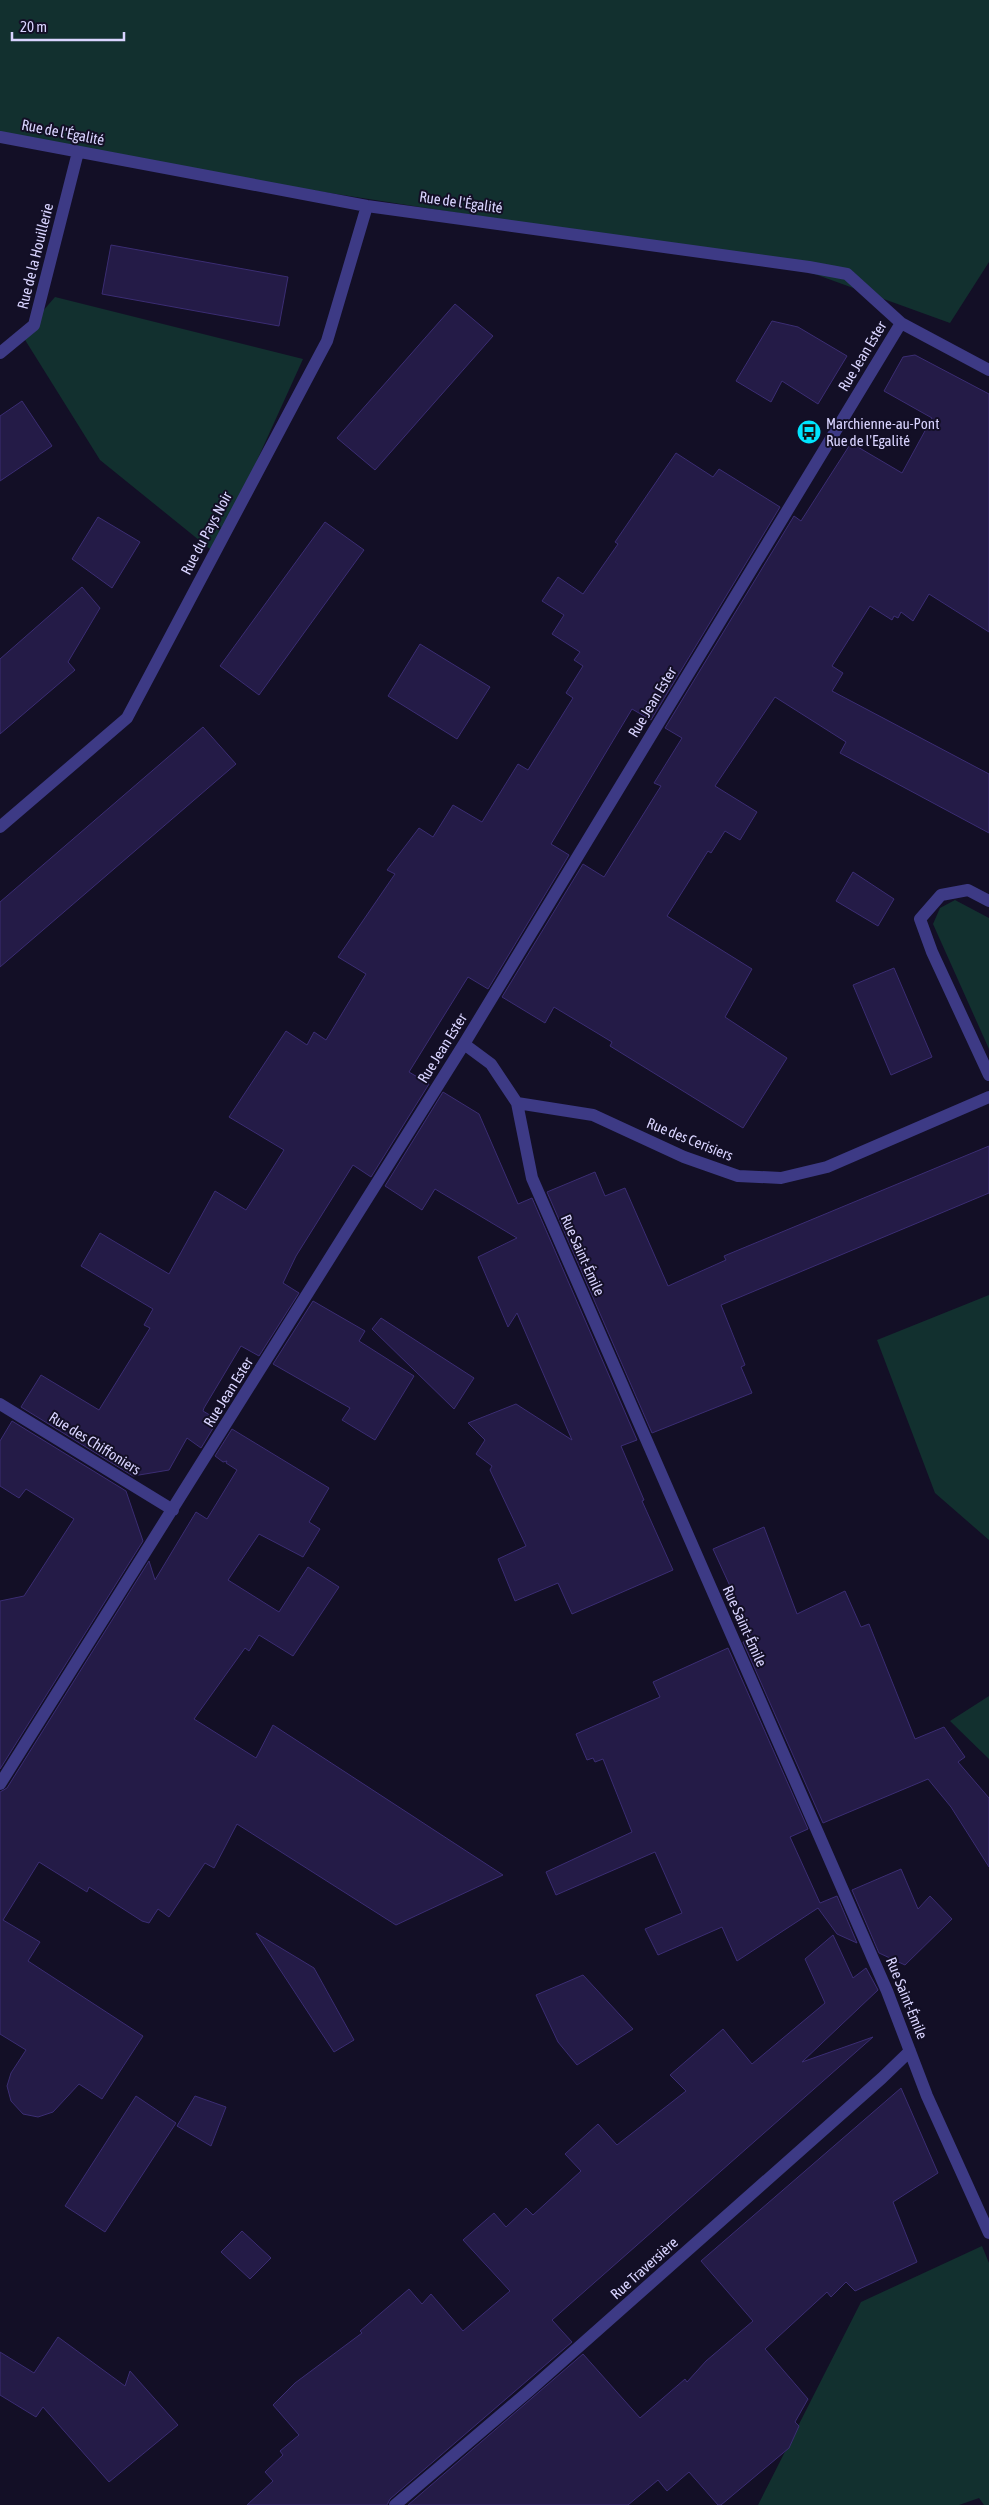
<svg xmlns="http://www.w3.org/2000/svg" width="989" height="2505" viewBox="0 0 989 2505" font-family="'Asap Condensed',sans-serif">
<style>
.green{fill:#12302f}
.building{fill:#241b47;stroke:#3b2d73}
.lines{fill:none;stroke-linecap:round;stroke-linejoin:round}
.minor{stroke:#3d3a85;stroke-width:12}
.labels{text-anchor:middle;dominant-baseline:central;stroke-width:4;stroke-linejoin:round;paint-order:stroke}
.street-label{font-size:15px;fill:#d9d4ff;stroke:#130f26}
.poi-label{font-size:15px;fill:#d9d4ff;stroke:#130f26;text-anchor:start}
</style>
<rect width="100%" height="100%" fill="#130f26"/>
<path class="green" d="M0 0H989V262L950 323 787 264 155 166 0 132Z
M55 297 303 359 215 553 100 460 22 335Z
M955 900 989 918V1049L933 924 940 908Z
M989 1295V1540L935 1493 877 1340Z
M989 1696V1759L950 1721Z
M982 2246 989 2263V2505H984L979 2498 959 2505H758L861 2302Z"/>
<path class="building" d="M111 245 288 277 279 326 102 294Z
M455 304 493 336 375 470 337 438Z
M772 321 798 327 847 356 818 404 782 381 771 402 736 381Z
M915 355 989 394V632L929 594 913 621 901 612 898 618 894 616 892 620 870 606 832 666 843 673 832 691 989 774V833L840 753 846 742 775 697 715 786 757 812 740 840 725 831 711 853 708 851 667 916 752 969 725 1017 787 1058 743 1128 610 1046 612 1042 554 1007 545 1023 502 997 583 864 604 877 661 786 654 783 682 738 665 728 794 516 801 521 851 443 902 473 932 418 884 391 903 357Z
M22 401 52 446 0 481V416Z
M676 453 713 477 719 469 780 507 651 720 632 709 551 844 569 855 488 989 468 977 435 1030 409 1072 429 1084 371 1177 353 1165 296 1256 283 1283 299 1293 259 1356 241 1346 204 1408 203 1411 218 1420 201 1448 187 1438 169 1470 133 1476 21 1407 41 1375 99 1410 150 1328 144 1325 153 1309 81 1266 100 1233 169 1274 215 1191 246 1210 284 1150 229 1117 286 1031 307 1045 314 1032 326 1040 366 974 338 957 395 874 387 870 419 828 433 837 453 805 482 822 518 764 528 770 573 698 566 693 583 666 574 660 580 652 552 634 564 615 542 601 558 577 583 594 618 544 615 542Z
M98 517 140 542 112 588 72 559Z
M325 522 364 550 259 695 220 666Z
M82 587 100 608 68 662 75 670 0 734V659Z
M420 644 490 687 457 739 388 696Z
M203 727 236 764 0 967V902Z
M853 872 894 899 878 926 836 901Z
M894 968 932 1057 891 1075 853 985Z
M443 1092 479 1114 518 1204 532 1198 637 1440 621 1446 644 1500 642 1501 673 1570 572 1614 558 1583 515 1601 498 1559 526 1546 490 1470 492 1466 476 1454 485 1440 468 1423 516 1404 572 1440 517 1313 508 1327 478 1257 517 1238 435 1189 422 1210 385 1186Z
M989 1146V1193L721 1305 745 1365 741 1367 752 1393 652 1433 547 1192 595 1172 605 1196 625 1188 668 1286 726 1260 724 1256Z
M313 1301 365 1331 359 1341 414 1376 375 1440 342 1420 350 1408 273 1364Z
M381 1318 474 1378 454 1409 372 1329Z
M12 1421 126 1491 143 1541 0 1769V1601L24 1596 74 1519 26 1489 19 1498 0 1486V1441Z
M232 1429 329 1488 309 1522 320 1529 303 1557 259 1534 228 1580 279 1612 308 1567 339 1587 293 1656 259 1635 249 1651 245 1648 194 1719 256 1758 273 1725 503 1875 396 1925 237 1824 214 1868 205 1863 169 1917 158 1909 149 1923 142 1921 89 1887 87 1892 39 1862 3 1920 40 1942 28 1961 143 2036 102 2099 79 2084 53 2112 38 2117 23 2114 11 2101 7 2086 11 2073 26 2050 0 2034V1792L7 1788 149 1561 155 1580 196 1512 207 1519 237 1470 226 1463 227 1461 223 1462 215 1456Z
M764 1527 797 1614 845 1591 861 1627 869 1624 915 1739 944 1727 965 1757 958 1762 989 1798V1867L951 1807 928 1779 823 1823 743 1642 751 1638 744 1622 746 1621 713 1549Z
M728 1648 808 1829 790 1837 820 1903 837 1896 857 1943 837 1934 818 1908 737 1961 722 1927 658 1955 645 1929 682 1913 655 1852 556 1895 546 1872 632 1832 603 1759 595 1762 593 1758 587 1760 576 1734 660 1697 653 1682Z
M901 1869 918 1909 930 1896 952 1919 905 1965 879 1953 852 1890Z
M256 1933 314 1968 354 2040 334 2052Z
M833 1935 853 1978 866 1968 878 1990 802 2062 873 2037 552 2320 572 2342 390 2499 387 2505H247L273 2481 265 2472 283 2455 280 2451 299 2435 273 2405 295 2383 362 2333 360 2331 409 2289 422 2304 431 2294 463 2331 510 2291 463 2240 494 2213 506 2227 526 2208 533 2215 581 2171 565 2154 598 2124 617 2145 686 2091 670 2075 723 2029 752 2064 825 2003 805 1959Z
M583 1975 633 2029 577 2065 558 2042 536 1995Z
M901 2088 938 2173 893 2202 917 2262 855 2291 846 2282 831 2297 827 2292 765 2349 808 2399 795 2422 799 2426 789 2448 721 2505H718L689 2472 667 2491 658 2480 628 2505H408L583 2354 640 2418 685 2379 687 2382 706 2361 753 2321 701 2261Z
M136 2096 176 2123 105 2232 65 2206Z
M195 2096 226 2107 211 2146 177 2126Z
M242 2231 271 2258 250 2279 221 2252Z
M58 2337 125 2386 130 2371 178 2425 109 2482 43 2407 36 2417 0 2395V2352L34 2373Z"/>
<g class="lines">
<path class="minor" d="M0 137 367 206 809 267 847 274 901 323 989 370
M0 353 34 325 78 152
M0 827 127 718 327 341 367 206
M989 901 968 890 941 895 920 919 932 952 989 1075
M464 1044 491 1064 517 1103 532 1178 887 1991 927 2096 989 2233
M517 1103 593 1115 684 1157 738 1176 781 1178 827 1167 989 1097
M0 1404 173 1510
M0 1784 464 1044 901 323
M395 2505 529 2391 882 2078 910 2051"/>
</g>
<defs>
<symbol id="bus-disc" viewBox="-11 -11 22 22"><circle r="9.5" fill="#00e5ff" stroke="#130f26"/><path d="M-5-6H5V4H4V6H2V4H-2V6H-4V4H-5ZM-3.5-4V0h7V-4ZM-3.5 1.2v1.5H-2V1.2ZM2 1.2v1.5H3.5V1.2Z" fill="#111"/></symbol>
</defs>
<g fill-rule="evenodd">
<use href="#bus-disc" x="795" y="418" width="28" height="28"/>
</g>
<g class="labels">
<g class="street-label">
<text transform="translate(63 132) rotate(11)">Rue de l'Égalité</text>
<text transform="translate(461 202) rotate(8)">Rue de l'Égalité</text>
<text transform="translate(35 256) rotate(-76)">Rue de la Houillerie</text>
<text transform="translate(862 356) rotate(-59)">Rue Jean Ester</text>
<text transform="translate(206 533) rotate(-62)">Rue du Pays Noir</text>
<text transform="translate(652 702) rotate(-59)">Rue Jean Ester</text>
<text transform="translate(442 1048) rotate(-58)">Rue Jean Ester</text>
<text transform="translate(690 1139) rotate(22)">Rue des Cerisiers</text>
<text transform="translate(583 1255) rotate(66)">Rue Saint-Émile</text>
<text transform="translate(228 1392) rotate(-58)">Rue Jean Ester</text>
<text transform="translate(95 1443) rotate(32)">Rue des Chiffoniers</text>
<text transform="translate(745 1626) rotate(66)">Rue Saint-Émile</text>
<text transform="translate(907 1998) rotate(68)">Rue Saint-Émile</text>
<text transform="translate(644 2268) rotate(-42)">Rue Traversière</text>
</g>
<g class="poi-label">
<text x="826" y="423">Marchienne-au-Pont<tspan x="826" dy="17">Rue de l'Egalité</tspan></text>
</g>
</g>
<path d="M12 32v8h112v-8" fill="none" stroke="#d9d4ff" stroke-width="2.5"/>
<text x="20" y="32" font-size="15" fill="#d9d4ff" stroke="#130f26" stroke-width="4" paint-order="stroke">20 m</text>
</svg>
